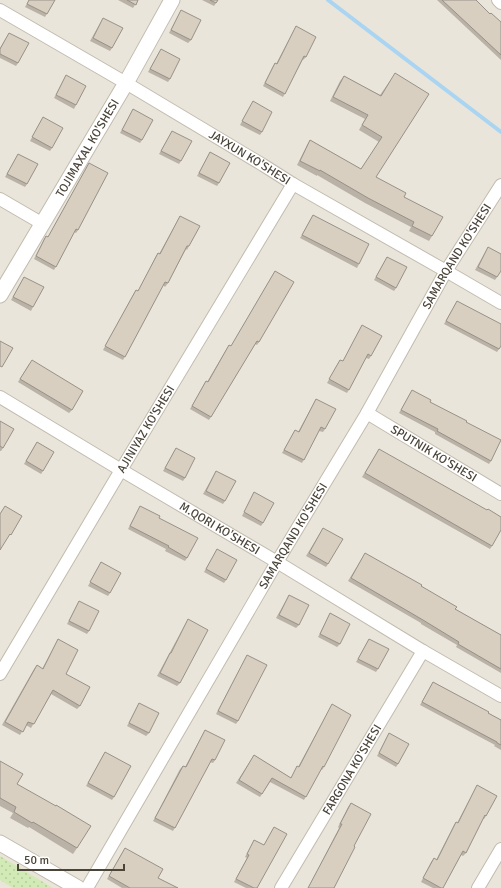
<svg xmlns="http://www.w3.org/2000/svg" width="501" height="888" viewBox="0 0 501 888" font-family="Signika,sans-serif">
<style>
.residential{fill:#eae5da}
.grass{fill:url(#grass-dots)}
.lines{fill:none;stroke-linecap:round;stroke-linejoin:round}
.stream{stroke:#a9d4f2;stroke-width:4}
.minor-casing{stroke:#c2bbae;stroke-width:14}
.tertiary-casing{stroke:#c2bbae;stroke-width:17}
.minor{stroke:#fff;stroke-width:12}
.tertiary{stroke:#fff;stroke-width:15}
.wall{fill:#bab2a6}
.building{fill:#d8cfc1;stroke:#979187}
.labels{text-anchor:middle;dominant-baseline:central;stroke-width:3.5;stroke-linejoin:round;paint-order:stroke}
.street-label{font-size:12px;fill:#4b4439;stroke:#fff}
</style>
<defs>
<pattern id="grass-dots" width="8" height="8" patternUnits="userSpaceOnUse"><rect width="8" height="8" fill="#d2eab5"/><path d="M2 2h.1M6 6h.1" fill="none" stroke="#b6ca9c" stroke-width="1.8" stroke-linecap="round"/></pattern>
</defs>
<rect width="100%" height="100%" fill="#f6f3ec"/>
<path class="residential" d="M0 0H501V888H0Z"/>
<path class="grass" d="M0 856 53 888H13L0 880Z"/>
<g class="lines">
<path class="stream" d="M328 0 501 132"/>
<defs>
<g id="minor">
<path d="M498 0 501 3"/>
<path id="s1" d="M0 10 126 83 263 165 293 184 446 271 501 303"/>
<path d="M0 199 43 224"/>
<path id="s2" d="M0 397 121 470 277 562 423 651 501 696"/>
<path id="s3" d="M367 413 501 494"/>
<path id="s4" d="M0 674 121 470 293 184"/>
<path id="s5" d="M87 888 277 562 367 413 446 271 501 185"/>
<path id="s6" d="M281 888 423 651"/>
<path d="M478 888 501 849"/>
</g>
<g id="tertiary">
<path id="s7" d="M0 295 126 83 172 0"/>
<path d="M0 843 78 888"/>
</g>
</defs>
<use href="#minor" class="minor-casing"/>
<use href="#tertiary" class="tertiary-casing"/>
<use href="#minor" class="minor"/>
<use href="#tertiary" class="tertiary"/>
</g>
<path class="wall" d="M29 0H55L45 17 25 7Z
M118 0H138L133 8Z
M202 0H218L214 6Z
M437 0H476L490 14 501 22V60Z
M181 10 191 40 188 43 169 33Z
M103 18 112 48 110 51 90 41Z
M296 26 306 57 303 60V59L283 97 263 86 273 66 275 63 276 64Z
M9 33 18 63 16 66 0 58V48Z
M161 49 170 79 168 82 148 72Z
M66 75 76 105 74 109 54 98Z
M344 76 380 95 392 78 376 177 404 197 432 236 429 241 409 231 411 227 365 203 317 175V176L297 165 307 145 310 140 361 169 379 142 359 130 365 119 330 101 340 81Z
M253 101 262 132 260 135 240 125Z
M133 109 142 140 140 143 120 133Z
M43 117 52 148 50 151 30 141Z
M172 131 181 161 179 164 159 154Z
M210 152 219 183 217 186 197 176Z
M18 154 27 184 25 187 5 177Z
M89 163 78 230 76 233 74 232 54 270 34 259 44 239 46 236 48 237Z
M313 215 359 264 357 268 300 238Z
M180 216 189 246 187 250 186 249 168 283 165 287 163 285 123 360 103 350 134 293 136 290 138 291 156 256 158 253 159 254Z
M488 247 497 277 495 280 475 270Z
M387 257 396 288 394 291 374 280Z
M275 271 259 342 257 345 255 344 209 420 190 409 204 384 206 381 207 382 227 348 229 345 231 346Z
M24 277 33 307 31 311 11 300Z
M457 301 499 349 497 352 444 324Z
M362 325 371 356 369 359 366 358 347 393 327 383 338 363 340 360 343 361Z
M29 364 72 410 69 413 18 382Z
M412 390 430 402 491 461 489 464 435 434V432L399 413Z
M316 399 325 429 323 432 319 431 302 463 282 453 295 430 298 432Z
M0 421 3 448 1 451H0Z
M35 445 43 471 41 474 24 464Z
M176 448 185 478 183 481 163 471Z
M379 449 492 546 490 549 362 477Z
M216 471 225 501 223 504 203 494Z
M254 492 263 523 261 526 242 516Z
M140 506 159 518 187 558 185 561 165 551 166 549 128 529Z
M323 528 328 564 326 567 306 556Z
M217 549 226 580 224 583 204 572Z
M365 553 421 586 455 609 501 635V673L456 647 457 645 421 624V623L348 581Z
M101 562 110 593 108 596 88 586Z
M289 595 299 625 296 628 276 618Z
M79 601 89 631 87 634 67 624Z
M330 613 340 644 337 647 318 637Z
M188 619 180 683 177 686 157 676Z
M58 639 66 674 80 706 77 709 51 694 31 728 26 725 20 735 2 725 34 669 37 665 42 669Z
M369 639 378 669 376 672 356 662Z
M247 655 238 721 236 724 216 714Z
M433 682 501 720V750L494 746 495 745 420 705Z
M139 703 149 733 146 736 127 726Z
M332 704 324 767 322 770 321 769 304 800 270 782 260 797 236 783 254 755 291 778 297 766 298 767Z
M205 730 215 760 213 763 210 762 173 831 153 821 180 769 183 766 185 767Z
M389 733 398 764 396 767 377 756Z
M105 752 114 797 112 800 86 786Z
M0 761 17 784 77 848 73 854 29 827 28 828 10 818 13 813 0 806Z
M477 785 486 816 484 819H483L466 853 463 856 461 855 443 888H433L421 882 431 862 434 858 436 860 454 825 456 822 457 823Z
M351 803 354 846 334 888H308L339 828 338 827 348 807Z
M274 827 257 888H246L234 882 247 858 245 857 254 840 264 845Z
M125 848 158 878 178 888H122L107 879Z"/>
<path class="building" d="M29 0H55L47 14 27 4Z
M127 0H138L136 5Z
M210 0H218L216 3Z
M442 0H476L490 14 491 13 501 22V55Z
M181 10 201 20 191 40 171 30Z
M103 18 123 28 112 48 93 38Z
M296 26 316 37 306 57 304 56 285 94 265 83 275 63 277 64Z
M9 33 29 43 18 63 0 54V49Z
M161 49 180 59 170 79 150 69Z
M395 73 429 94 376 177 406 193 404 197 443 217 432 236 412 226 414 222 368 198 320 170V171L300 161 310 140 361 169 382 137 362 125 368 115 333 97 344 76 381 96Z
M66 75 86 86 76 105 56 95Z
M253 101 272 112 262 132 242 121Z
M133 109 153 120 142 140 122 130Z
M43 117 63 128 52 148 32 137Z
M172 131 192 141 181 161 161 151Z
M210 152 230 163 219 183 199 173Z
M18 154 38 164 27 184 7 174Z
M89 163 108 173 78 230 76 229 56 267 36 256 46 236 48 237Z
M313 215 369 244 359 264 302 235Z
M180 216 200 226 189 246H187L168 283 165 282 125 357 105 346 136 290 138 291 158 253 160 254Z
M488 247 501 254V271L497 277 478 267Z
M387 257 407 267 396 288 376 277Z
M275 271 294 282 259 342 257 341 211 417 192 406 206 381 208 382 229 345 231 346Z
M24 277 44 287 33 307 13 297Z
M457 301 501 324V346L499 349 446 321Z
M362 325 382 336 371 356 368 354 349 390 329 379 340 360 343 361Z
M0 341 13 348 2 367 0 366Z
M32 360 83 391 72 410 20 379Z
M412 390 431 400 430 402 467 421 466 422 501 440 491 461 437 431 438 429 401 410Z
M316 399 336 409 325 429 321 427 304 460 284 450 295 430 299 432Z
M0 421 14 429 3 448 0 446Z
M37 442 54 452 43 471 26 461Z
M176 448 195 458 185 478 165 468Z
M379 449 487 510 488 509 501 517V530L492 546 365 473Z
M216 471 236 481 225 501 206 491Z
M254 492 274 503 263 523 244 512Z
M5 506 22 516 11 535 10 534 0 550V514Z
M140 506 160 516 159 518 198 538 187 558 168 547 169 546 130 526Z
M323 528 343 539 328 564 309 553Z
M217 549 237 560 226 580 206 569Z
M365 553 422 585 421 586 457 607 455 609 501 635V669L458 644 459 642 423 620 351 578Z
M101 562 121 573 110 593 90 582Z
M289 595 309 605 299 625 279 615Z
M79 601 99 611 89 631 69 621Z
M330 613 350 624 340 644 320 634Z
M188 619 208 630 180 683 160 673 170 653H171Z
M58 639 78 650 66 674 90 687 80 706 53 690 34 724 28 722 23 732 5 722 37 665 43 669Z
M369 639 389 649 378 669 358 659Z
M247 655 267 665 238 721 218 711Z
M433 682 489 712 488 713 501 720V745L497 743V742L422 702Z
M139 703 159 713 149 733 129 723Z
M332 704 351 715 324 767 323 766 306 797 272 778 262 794 239 780 254 755 291 778 297 766 299 767Z
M205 730 225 740 215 760 212 759 175 828 155 818 183 766 186 767Z
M389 733 409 744 398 764 379 753Z
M105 752 131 766 114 797 88 783Z
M0 761 23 774 17 784 56 806V805L91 826 77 848 33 822 32 823 14 812 16 807 0 798Z
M477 785 497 796 486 816 485 815 466 853 463 851 443 888H441L423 878 434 858 437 860 456 822 458 823Z
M351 803 371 814 354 846 355 847 334 888H308L342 824H340Z
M274 827 287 834 257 888H254L236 879 249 855 247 854 254 840 264 845Z
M125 848 163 869 158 878 178 888H130L109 876Z"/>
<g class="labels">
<g class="street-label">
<text stroke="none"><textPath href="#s7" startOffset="171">TOJIMAXAL KO'SHESI</textPath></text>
<text stroke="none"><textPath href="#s1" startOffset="290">JAYXUN KO'SHESI</textPath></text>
<text stroke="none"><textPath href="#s5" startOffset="732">SAMARQAND KO'SHESI</textPath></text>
<text stroke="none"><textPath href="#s4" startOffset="285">AJINIYAZ KO'SHESI</textPath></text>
<text stroke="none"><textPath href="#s3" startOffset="78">SPUTNIK KO'SHESI</textPath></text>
<text stroke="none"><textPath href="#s2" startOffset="256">M.QORI KO'SHESI</textPath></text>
<text stroke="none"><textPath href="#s5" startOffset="408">SAMARQAND KO'SHESI</textPath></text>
<text stroke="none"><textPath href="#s6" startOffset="138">FARGONA KO'SHESI</textPath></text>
</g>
</g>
<path d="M18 864v6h106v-6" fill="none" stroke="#4b4439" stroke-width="2"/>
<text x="24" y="864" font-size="12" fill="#4b4439" stroke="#ffffff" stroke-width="3" paint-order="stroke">50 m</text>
</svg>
